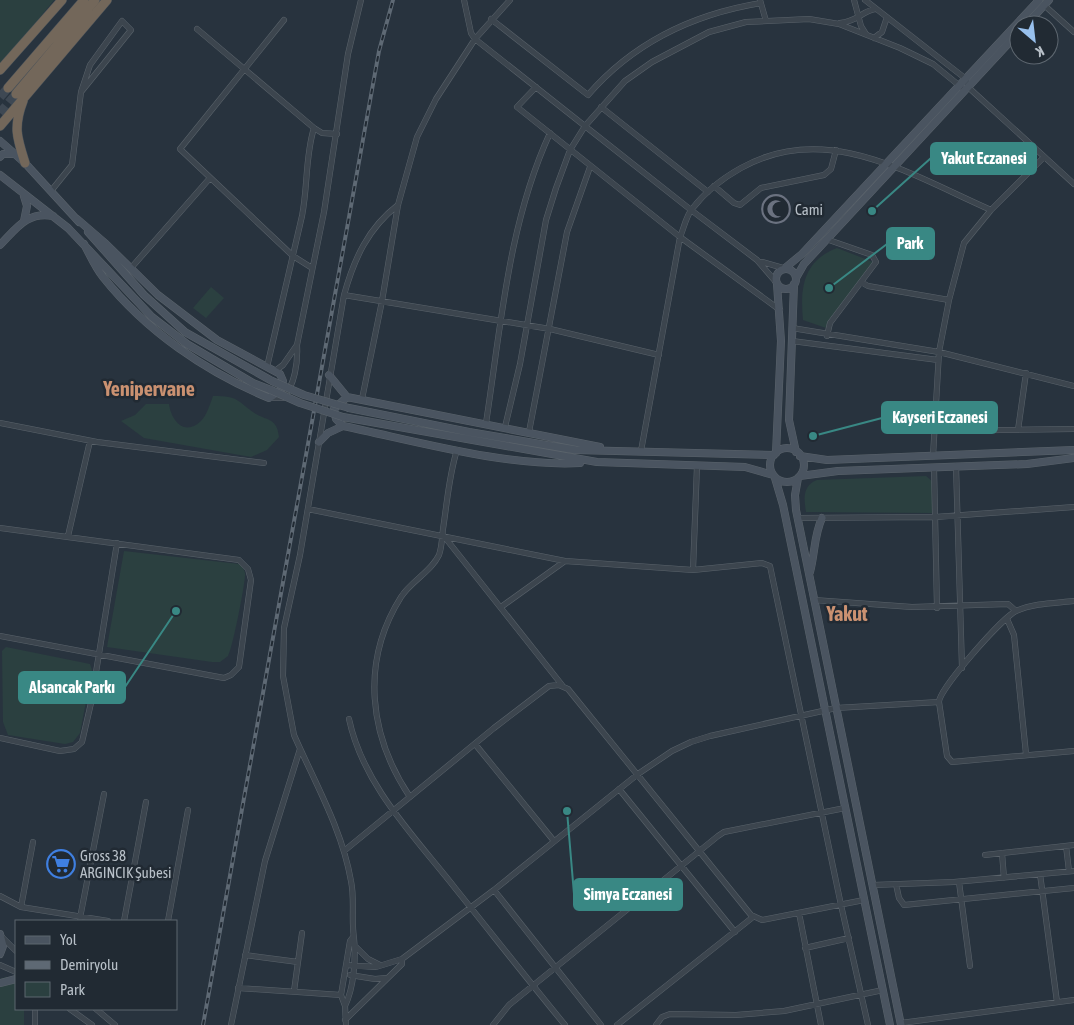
<svg xmlns="http://www.w3.org/2000/svg" width="1074" height="1025" viewBox="0 0 1074 1025" font-family="'Asap Condensed',sans-serif">
<style>
.green{fill:#2b4040}
.lines{fill:none;stroke-linecap:round;stroke-linejoin:round}
.highway-tunnel{stroke:#3e4853;stroke-width:9;stroke-dasharray:9 4.5;stroke-linecap:butt}
.street-casing{stroke:#5a636b;stroke-width:6}
.secondary-casing{stroke:#5a636b;stroke-width:8}
.highway-casing{stroke:#475058;stroke-width:10}
.street{stroke:#3c454e;stroke-width:5}
.secondary{stroke:#4a5460;stroke-width:7}
.highway{stroke:#73675a;stroke-width:9}
.rail-casing{stroke:#5e6974;stroke-width:4}
.rail{stroke:#212a33;stroke-width:2;stroke-dasharray:5.5;stroke-linecap:butt}
.secondary-bridge-casing{stroke:#5a636b;stroke-width:8;stroke-linecap:butt}
.secondary-bridge{stroke:#4a5460;stroke-width:7}
.labels{text-anchor:middle;dominant-baseline:central;stroke-width:5;stroke-linejoin:round;paint-order:stroke}
.poi-label{font-size:15px;fill:#b8c0c8;stroke:#212a33;text-anchor:start}
.district-label{font-size:20px;font-weight:bold;fill:#ca9171;stroke:#212a33}
.leader{fill:none;stroke:#398884;stroke-width:2}
.callout-dot{fill:#398884;stroke:#212a33;stroke-width:2}
.callout{fill:#398884;stroke:#398884;stroke-width:2}
.callout-label{font-size:16px;text-anchor:middle;font-weight:bold;fill:#fff}
</style>
<rect width="100%" height="100%" fill="#28333e"/>
<path class="green" d="M0 0H54L0 67Z
M837 248 873 262 826 328 803 320C800 288 803 261 837 248Z
M211 287 224 298 206 318 193 308Z
M213 396C240 396 236 401 256 414 268 421 277 418 279 437L267 450 251 457 144 438 121 421 135 415 146 404H169C171 420 184 437 201 421 207 415 210 404 213 396Z
M926 476 933 482 932 513 806 512C804 499 802 486 817 480Z
M124 551 239 564C242 566 244 569 245 573 246 581 232 651 228 656L220 662H212L107 647Z
M6 647 90 664 92 670 80 733 73 742 65 744 8 735 3 722 2 651Z
M6 977 16 983V1009H24V1025H0V979Z"/>
<g class="lines">
<path class="highway-tunnel" d="M0 97 8 88
M0 113 16 94"/>
<defs>
<path id="street" d="M464 0 471 33 475 39 691 210 757 260 776 282
M760 0 766 21
M854 0 861 26 866 34
M865 0 966 79 968 87 1074 184
M1044 5 1074 32
M491 19 588 95C633 43 694 14 761 3
M284 20 180 149 293 256 312 268
M840 23C858 21 861 12 875 9
M197 29 314 128 322 133 337 134
M874 38 882 32 887 17
M536 87 517 107 680 237 780 310
M601 107 708 192
M714 186 734 203 740 205 761 188 824 175 831 169 836 150
M51 191 72 165 81 92 131 30 122 21 90 65 81 92
M826 239 872 255 876 262 830 323 827 336
M762 262 783 268
M131 268 210 178
M861 282 868 286 949 300 939 352 933 456
M344 295 550 329 659 355
M949 300 964 243 991 210 1044 157
M792 328 939 352 1074 386
M792 341 938 360
M267 367 302 216C308 186 305 157 314 128
M275 371 283 365 297 345
M269 398H283C295 385 298 362 297 345L324 212 348 54 361 0
M362 399 382 301 398 205 417 137 436 99 475 39 510 0
M0 423 97 442 264 463
M486 423C501 326 508 224 550 133
M505 427 520 364 546 220 556 188 570 150 585 126 625 81 652 62 709 32 746 22 809 19 839 24 900 48 933 64 961 87
M1018 430 1026 373
M934 431 1074 429
M529 432 567 232 590 167
M641 451 680 237C684 228 686 216 692 209 705 192 723 178 741 168 827 120 911 175 991 210
M956 466 962 668
M934 467 937 608
M308 509 565 561
M797 518 935 517 1074 507
M0 528 239 560 248 569 251 580 239 667 231 675 224 678 0 636
M443 535 562 685
M68 536 90 441
M693 570 697 466
M814 600 912 607 1008 604 1016 611
M501 607 565 561 693 570 762 563 770 566 841 905 868 1025
M1007 619 1014 635 1026 754
M939 702 947 756 952 762 1074 751
M349 719C363 785 414 836 455 888 492 934 528 980 565 1025
M0 738 60 751 74 749 82 742 91 703 117 543
M475 744 554 841
M619 789 735 932
M410 797C369 736 360 662 401 597 411 581 431 572 439 555 442 547 442 537 443 529 447 503 449 475 457 450
M1066 846 1069 871
M344 851 494 728 549 686 559 685 568 689 751 915 762 920 864 900
M1002 853 1004 878
M985 855 1074 845
M1040 874 1057 1002
M959 882 970 966
M896 884 899 898 904 905 1074 888
M873 885 954 882 1074 871
M494 890 601 1025
M0 896 21 907 108 921
M21 907 33 842
M799 913 821 1025
M80 918 104 794
M124 921 146 802
M168 921 188 810
M1 936 16 951
M354 945 368 959 380 965
M805 948 849 938
M245 955 298 962
M0 965 16 972
M346 965 376 967 402 959 494 890 638 774 672 751 691 742 710 736 836 708 939 702C939 689 1002 618 1016 611 1033 603 1056 603 1074 601
M350 975 375 979 386 978
M238 988 341 995
M294 991 302 933
M345 1006C354 987 356 959 354 938 351 919 355 900 351 881 342 829 315 783 294 735L283 676 284 628 300 555 344 295C354 259 368 228 398 205
M70 1009 92 1025
M96 1009 115 1025
M345 1020 402 964V959
M901 1023 1074 1000
M35 1025V1009
M231 1025 265 861 300 749
M346 1025 345 1006 341 995 350 941 353 937
M493 1025 509 1005 718 836 724 832 845 808
M617 1025 753 917
M656 1025 662 1017 670 1014 736 1015 784 1011 883 990"/>
<path id="secondary" d="M1026 25 1049 0
M0 141 25 163 79 222
M0 157 3 154H14
M0 175 68 228 152 317 187 344 253 383 271 390
M23 193 27 206 24 221
M77 219 106 244 158 295 217 340 280 374 283 381 280 391 269 398C206 372 146 331 103 277 95 267 90 255 84 244
M88 232 144 295 185 332 272 381
M0 245C16 229 27 211 53 216
M785 268 802 254 1039 0
M776 279a10 10 0 1 1 20 0a10 10 0 1 1-20 0Z
M796 278 804 264 1019 32
M794 284 789 420 796 452
M329 375 347 397 600 447
M349 408 469 432 576 450 774 455
M343 417 597 462 745 467 773 475
M343 426 336 419 334 409 347 397
M319 442 328 433 343 426C416 441 507 467 580 463
M770 465a17 17 0 1 1 34 0a17 17 0 1 1-34 0Z
M776 453 781 341 777 284
M800 456 827 460 1074 450
M800 476 838 471 1027 464 1074 458
M775 478 783 505 890 1025
M798 478 795 495 796 510 901 1025
M810 572C815 553 814 535 822 518
M0 934 3 946 0 954
M0 983 16 979"/>
<path id="highway" d="M0 70 62 0
M8 88 84 0
M16 94 95 0
M23 101C13 127 17 138 25 163
M0 126 107 0"/>
</defs>
<use href="#street" class="street-casing"/>
<use href="#secondary" class="secondary-casing"/>
<use href="#highway" class="highway-casing"/>
<use href="#street" class="street"/>
<use href="#secondary" class="secondary"/>
<use href="#highway" class="highway"/>
<defs>
<path id="rail" d="M203 1025 379 51 393 0"/>
</defs>
<use href="#rail" class="rail-casing"/>
<use href="#rail" class="rail"/>
<defs>
<path id="secondary-bridge" d="M272 381 304 395 349 408
M271 390 300 403 343 417"/>
</defs>
<use href="#secondary-bridge" class="secondary-bridge-casing"/>
<use href="#secondary-bridge" class="secondary-bridge"/>
</g>
<defs>
<symbol id="mosque-ring" viewBox="-11 -11 22 22"><circle r="9.5" fill="#212a33" stroke="#6b7280" stroke-width="1.5"/><path d="M3.5-4.9A6 6 0 1 0 3.5 4.9A5 5 0 1 1 3.5-4.9Z" fill="#6b7280"/></symbol>
<symbol id="supermarket-ring" viewBox="-11 -11 22 22"><circle r="9.5" fill="#212a33" stroke="#3f7fe0" stroke-width="1.5"/><path d="M-6-5.5h2.5l.6 2H6L4.5 2H-2.5L-4.4-4H-6ZM-1.5 3.2a1.3 1.3 0 1 0 .1 0ZM3 3.2a1.3 1.3 0 1 0 .1 0Z" fill="#3f7fe0"/></symbol>
</defs>
<g fill-rule="evenodd">
<use href="#mosque-ring" x="760" y="193" width="32" height="32"/>
<use href="#supermarket-ring" x="45" y="848" width="32" height="32"/>
</g>
<g class="labels">
<g class="poi-label">
<text x="795" y="209">Cami</text>
<text x="80" y="855">Gross 38<tspan x="80" dy="17">ARGINCIK Şubesi</tspan></text>
</g>
<g class="district-label">
<text x="149" y="388">Yenipervane</text>
<text x="847" y="613">Yakut</text>
</g>
</g>
<path class="leader" d="M872 211L931 158M829 288L887 244M813 436L882 418M176 611L125 687M567 811L574 894"/>
<g class="callout-dot">
<circle cx="872" cy="211" r="5"/>
<circle cx="829" cy="288" r="5"/>
<circle cx="813" cy="436" r="5"/>
<circle cx="176" cy="611" r="5"/>
<circle cx="567" cy="811" r="5"/>
</g>
<g class="callout">
<rect x="931" y="143" width="105" height="31" rx="5"/>
<rect x="887" y="228" width="47" height="31" rx="5"/>
<rect x="882" y="402" width="115" height="31" rx="5"/>
<rect x="19" y="672" width="106" height="31" rx="5"/>
<rect x="574" y="879" width="108" height="31" rx="5"/>
</g>
<g class="callout-label">
<text x="984" y="164">Yakut Eczanesi</text>
<text x="910" y="249">Park</text>
<text x="940" y="423">Kayseri Eczanesi</text>
<text x="72" y="693">Alsancak Parkı</text>
<text x="628" y="900">Simya Eczanesi</text>
</g>
<rect x="15" y="920" width="162" height="90" fill="#212a33" stroke="#5d666f"/>
<rect x="25" y="936" width="25" height="8" fill="#4a5460" stroke="#5d666f"/>
<text x="60" y="945" font-size="15" fill="#b8c0c8">Yol</text>
<rect x="25" y="961" width="25" height="8" fill="#5e6974" stroke="#5d666f"/>
<text x="60" y="970" font-size="15" fill="#b8c0c8">Demiryolu</text>
<rect x="25" y="982" width="25" height="15" fill="#2b4040" stroke="#5d666f"/>
<text x="60" y="995" font-size="15" fill="#b8c0c8">Park</text>
<g transform="translate(1034 40) rotate(152)"><circle r="24" fill="#212a33" stroke="#5d666f"/>
<path d="M0-4L9 19L0 12L-9 19Z" fill="#98c0ed"/>
<text y="-8" font-size="14" font-weight="bold" text-anchor="middle" fill="#b8c0c8">K</text>
</g>
</svg>
